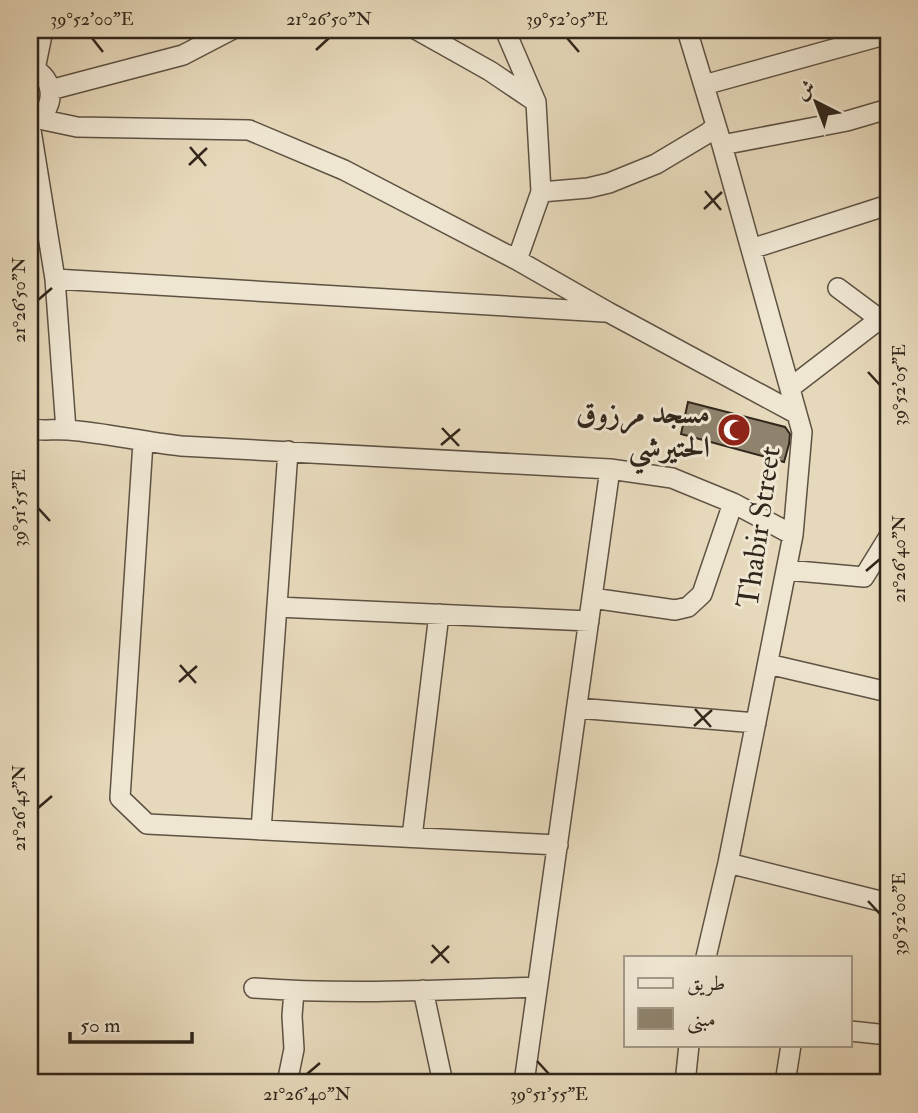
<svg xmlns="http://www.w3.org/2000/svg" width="918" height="1113" viewBox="0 0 918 1113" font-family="'IM FELL Double Pica',Amiri,serif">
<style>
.building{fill:#8f836e;stroke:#31261b;stroke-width:2}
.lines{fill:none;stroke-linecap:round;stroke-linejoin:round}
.minor-casing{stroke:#5e5243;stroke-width:22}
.minor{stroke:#efe6d2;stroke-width:19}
.ticks{fill:none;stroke:#31261b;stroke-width:2.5}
.labels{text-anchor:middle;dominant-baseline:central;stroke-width:6;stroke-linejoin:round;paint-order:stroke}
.poi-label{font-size:30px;font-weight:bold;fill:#31261b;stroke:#efe6d2;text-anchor:end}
.street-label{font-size:30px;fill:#31261b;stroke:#efe6d2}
.neatline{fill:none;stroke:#31261b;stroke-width:2.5}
.ticks-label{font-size:18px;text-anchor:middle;fill:#31261b}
</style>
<rect width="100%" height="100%" fill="#e6d8ba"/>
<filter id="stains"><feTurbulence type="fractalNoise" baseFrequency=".00286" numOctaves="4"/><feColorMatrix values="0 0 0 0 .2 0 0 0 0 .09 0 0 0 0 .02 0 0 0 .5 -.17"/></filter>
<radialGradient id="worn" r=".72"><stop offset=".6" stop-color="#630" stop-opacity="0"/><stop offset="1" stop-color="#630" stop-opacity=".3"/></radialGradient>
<path class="building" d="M688 402 785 427 790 434 789 444 784 462 681 434Z"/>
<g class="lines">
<defs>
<path id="minor" d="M417 30 490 71 536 102
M505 30 536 102 541 192 517 260
M687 30 722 145 802 432 793 535 728 863 706 957
M30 67C58 78 56 112 30 124
M35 69 43 30
M704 85 888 34
M50 90 183 55 231 30
M39 119 77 127 249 130 344 170 517 260 608 312 797 414
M30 124 55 279 66 430
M722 145 847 121 888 109
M541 192 588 188 609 183 656 164 708 133 716 126
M751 249 888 205
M55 279 604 312
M838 288 881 320
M790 388 872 325 881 320 888 319
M30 429C43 431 55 429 68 430 106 433 143 442 181 446L610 469 672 478 733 503 793 535
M143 442 120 798 147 824 558 845
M786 570 864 577 888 538
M592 598 675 610 688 607 702 594 733 503
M277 607 589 621
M768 664 888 692
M577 708 756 723
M261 830 288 451
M412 837 439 614
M728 863 888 903
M254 988C348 995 443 990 537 987
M423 990 443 1083
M850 1031 888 1035
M287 1083 294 1049 292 1016 294 991
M524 1083 610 469
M685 1083 689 1045
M785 1083 791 1045"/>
</defs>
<use href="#minor" class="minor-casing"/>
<use href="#minor" class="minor"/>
</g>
<path class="ticks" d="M92 38 103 52M567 38 579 52M316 50 329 38M190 147 206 166M189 165 207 148M705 191 721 210M704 209 722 192M38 300 52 288M868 372 880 385M442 428 459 446M441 445 460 429M38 508 50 521M866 571 880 559M180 665 196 683M179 682 197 666M695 709 711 727M694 726 712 710M38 808 52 796M868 901 880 914M432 945 449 963M431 963 449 946M537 1061 549 1074M307 1074 320 1063"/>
<defs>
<symbol id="mosque-disc" viewBox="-11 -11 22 22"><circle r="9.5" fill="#8f2418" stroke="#efe6d2"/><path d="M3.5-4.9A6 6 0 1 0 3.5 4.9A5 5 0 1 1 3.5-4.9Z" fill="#fff"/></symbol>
</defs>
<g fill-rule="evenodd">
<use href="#mosque-disc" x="715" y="411" width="38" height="38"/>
</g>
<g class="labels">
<g class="poi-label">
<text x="710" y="413">مسجد مرزوق<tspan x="710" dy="34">الحتيرشي</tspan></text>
</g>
<g class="street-label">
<text transform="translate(759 527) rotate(-82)">Thabir Street</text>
</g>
</g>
<rect width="918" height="1113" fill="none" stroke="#e6d8ba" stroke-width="77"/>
<rect x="624" y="956" width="228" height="91" fill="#efe6d2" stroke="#a39989" stroke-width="2"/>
<rect x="638" y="978" width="35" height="10" fill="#efe6d2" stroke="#a39989" stroke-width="2"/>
<text x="687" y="990" font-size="21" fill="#31261b">طريق</text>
<rect x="638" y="1008" width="35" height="21" fill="#8f836e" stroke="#a39989" stroke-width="2"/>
<text x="687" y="1026" font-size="21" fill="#31261b">مبنى</text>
<g transform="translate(816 102) rotate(318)" stroke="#efe6d2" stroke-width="5" paint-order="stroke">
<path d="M0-5L12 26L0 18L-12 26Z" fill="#31261b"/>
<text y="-10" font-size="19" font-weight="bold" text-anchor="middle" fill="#31261b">ش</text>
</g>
<path d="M70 1032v10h122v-10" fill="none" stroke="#31261b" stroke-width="3.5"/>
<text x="80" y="1032" font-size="21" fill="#31261b" stroke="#efe6d2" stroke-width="5" paint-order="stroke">50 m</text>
<rect x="38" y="38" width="842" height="1036" class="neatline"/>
<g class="ticks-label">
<text x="92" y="25">39°52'00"E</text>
<text x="329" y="25">21°26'50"N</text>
<text x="567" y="25">39°52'05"E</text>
<text transform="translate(19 300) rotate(-90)" y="6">21°26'50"N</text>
<text transform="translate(899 385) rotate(-90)" y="6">39°52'05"E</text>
<text transform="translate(19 508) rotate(-90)" y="6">39°51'55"E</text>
<text transform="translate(899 559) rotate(-90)" y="6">21°26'40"N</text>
<text transform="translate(19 808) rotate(-90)" y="6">21°26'45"N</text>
<text transform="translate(899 914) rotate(-90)" y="6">39°52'00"E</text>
<text x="307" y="1100">21°26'40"N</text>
<text x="549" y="1100">39°51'55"E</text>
</g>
<rect width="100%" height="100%" filter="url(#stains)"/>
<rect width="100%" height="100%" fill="url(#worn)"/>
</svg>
